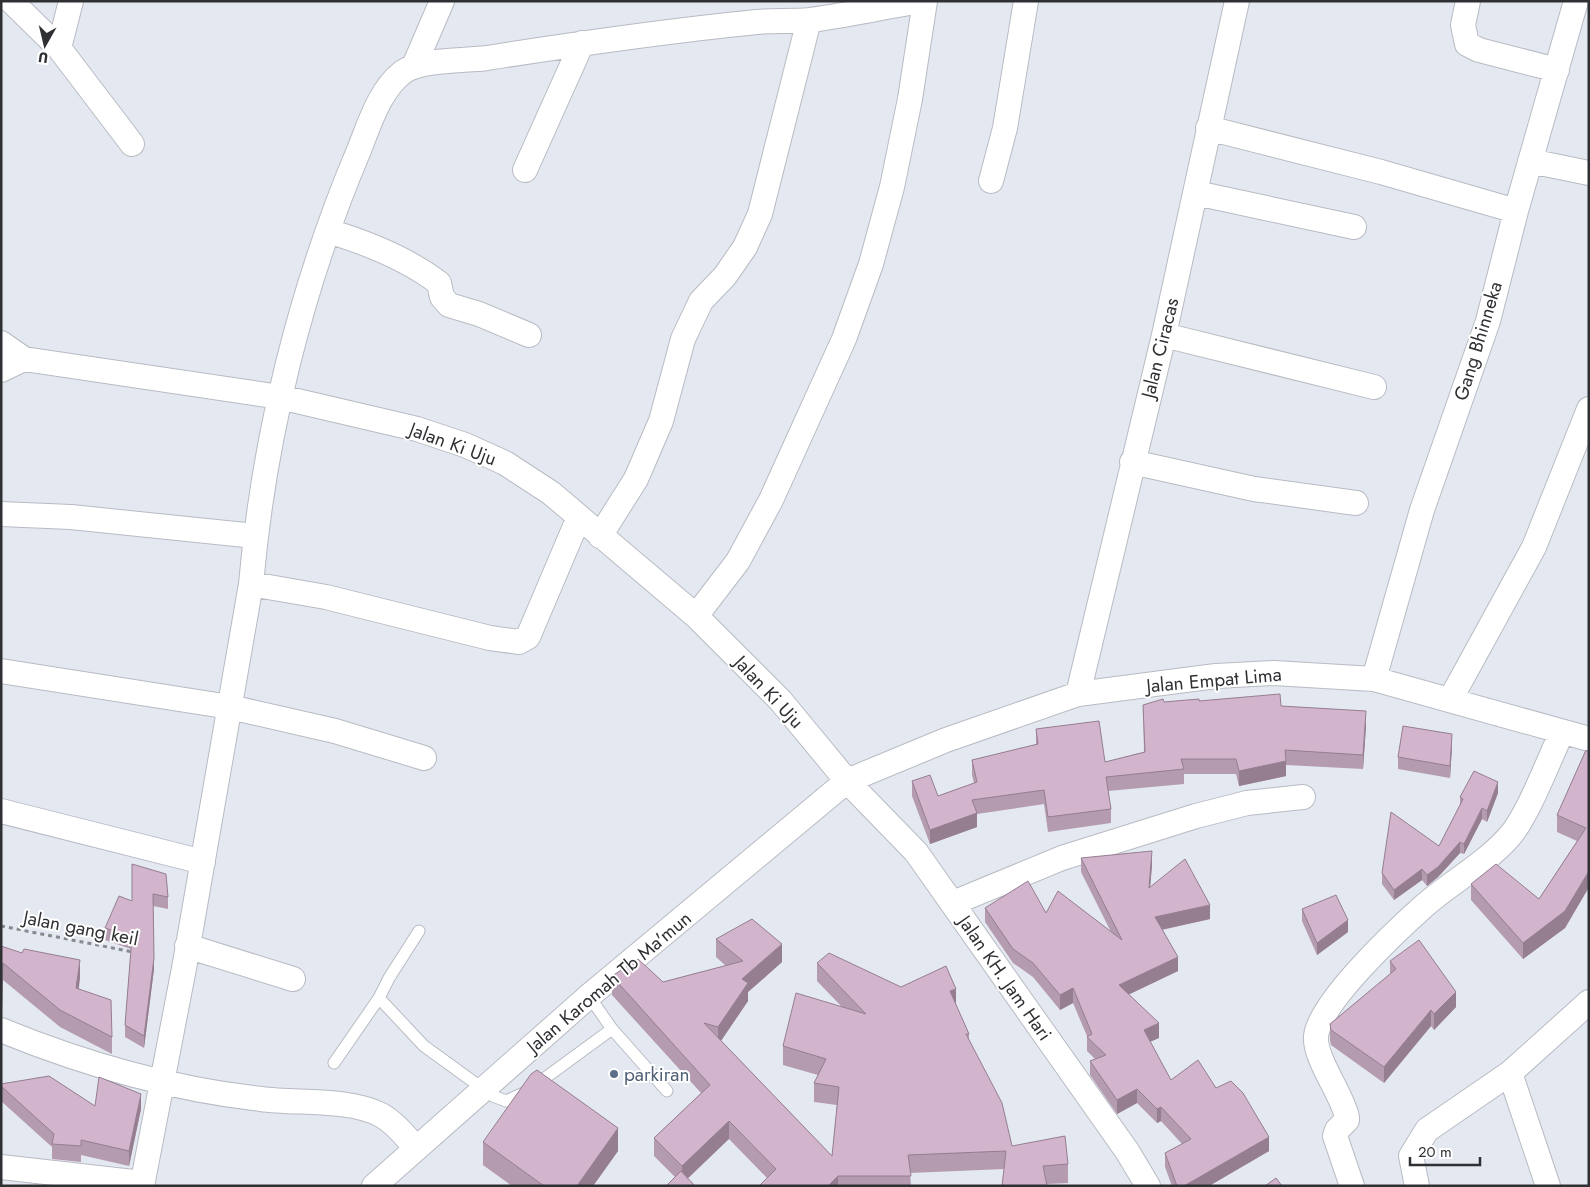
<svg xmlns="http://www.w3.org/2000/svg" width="1590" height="1187" viewBox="0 0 1590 1187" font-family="Jost,sans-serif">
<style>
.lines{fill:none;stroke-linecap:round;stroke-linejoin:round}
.service-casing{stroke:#b8bbc3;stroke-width:13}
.minor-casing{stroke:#b8bbc3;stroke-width:26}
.path{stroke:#878a90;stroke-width:3;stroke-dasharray:4 4;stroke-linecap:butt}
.service{stroke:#fff;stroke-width:11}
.minor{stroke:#fff;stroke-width:24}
.wall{fill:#b59bb0}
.shaded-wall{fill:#947e90}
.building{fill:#d3b4cd;stroke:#947e90}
.service-dot{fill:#5c6f8a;stroke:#fff;stroke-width:2}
.labels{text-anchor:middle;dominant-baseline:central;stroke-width:4;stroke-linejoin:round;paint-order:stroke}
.street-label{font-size:19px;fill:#2e3033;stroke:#fff}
.service-label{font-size:19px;fill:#4e5e75;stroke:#fff;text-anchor:start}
</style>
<rect width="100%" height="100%" fill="#e4e8f0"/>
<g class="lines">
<defs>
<path id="service" d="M419 931 389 978 379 998 424 1046 493 1096 506 1101 526 1092 612 1029 589 996
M612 1029 667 1091
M334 1063 379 998"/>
<path id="minor" d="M11 1 59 48 132 144
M1468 1 1463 25 1467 44 1479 50 1557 70
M59 48 71 1
M414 66 442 1
M1208 128 1381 172 1516 211
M1530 161 1589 173
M525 170 582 43
M991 181 1005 128 1026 1
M1196 193 1354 227
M328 231C368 243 406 258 439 283L442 297 449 305 479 314 529 335
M1164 335 1374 387
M1 343 24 359
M1 370 24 359 280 397 417 429 465 445 505 463 551 493 696 616 780 700 847 781 916 852 1127 1151 1148 1186
M1132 462 1254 489 1356 503
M1 514 71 517 255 536
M600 536 636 479 661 421 683 339 701 301 725 276 745 247 760 214 809 20
M251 584 326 597 490 638 519 642 528 637 579 517
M696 616 738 561 771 500 844 339 871 264 892 187 910 99 925 1
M1 671 230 707 335 731 424 758
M1374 679 1422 510 1488 321 1516 211 1576 1
M1078 694 1164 335 1237 1
M1450 700 1534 547 1589 409
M1 811 203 862
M953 903 1062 858 1196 816 1247 803 1303 797
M187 946 293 979
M1 1030C84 1064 172 1089 261 1099 297 1104 348 1098 381 1115 395 1123 406 1136 416 1149
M1510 1073 1548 1186
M1 1167 142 1183
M142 1186 185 963 251 584C264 436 301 287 359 150 369 125 380 89 403 72 421 59 464 61 487 58 576 44 666 31 757 22 774 20 792 22 810 20 847 15 884 7 921 1
M374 1186 589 996 847 781 946 740 1078 694 1216 676 1274 673 1374 679 1589 739
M1352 1186 1335 1136 1337 1130 1347 1120V1117C1342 1094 1314 1058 1316 1036 1320 1002 1397 930 1424 906 1451 882 1484 865 1509 837 1528 816 1549 759 1562 732
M1417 1186 1411 1156 1427 1130 1510 1073 1589 1002"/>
</defs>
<use href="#service" class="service-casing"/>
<use href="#minor" class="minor-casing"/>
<path class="path" d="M1 926 133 952"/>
<use href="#service" class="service"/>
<use href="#minor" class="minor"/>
</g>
<path class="wall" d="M1199 701 1281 706 1366 726 1363 769 1286 765V776L1239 786 1236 774H1184V784L1108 791 1111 809V823L1048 832 1044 804 977 814V827L930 844 912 796V781L938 796 974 783 972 775V760L1036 745V729L1105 762 1144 752 1143 705 1164 702Z
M1452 746 1450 778 1398 769V757Z
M1586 750 1589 887 1565 928 1523 959 1471 900V884L1539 899 1577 841 1557 832V815Z
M1498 793 1487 822 1482 819 1464 854 1460 853 1438 877 1427 886 1422 880 1394 900 1382 884V873L1439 846 1460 807V797Z
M1081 858 1152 865 1150 887 1210 919 1162 930 1178 971 1128 995 1159 1038 1150 1042 1171 1080 1216 1088 1269 1151 1209 1186H1172L1165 1167V1153L1182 1144 1161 1121 1157 1123 1137 1103 1117 1114 1090 1075V1061L1095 1059 1087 1051V1036L1073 1003 1060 1010 1033 977 1013 963 985 922V908L1046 913 1111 932 1081 872Z
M166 874 168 897V909L153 906 154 969 144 1048 125 1037V1025L131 949 105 940V928L132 901Z
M1302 909 1348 932 1317 955 1302 921Z
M716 939 782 962 748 992V1001L721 1041 832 1156 837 1105 814 1102V1083L818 1075 783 1065V1046L842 1007 817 981V963L901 987 956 1005 969 1034V1040L1012 1146 1068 1164V1183L1047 1184 1004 1169 910 1173 911 1186H759L767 1178 729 1139 675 1177 654 1156V1138L701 1093 612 995V976L663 982 726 966 716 957Z
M1 946 80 977 79 988 112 1037V1054L60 1027 3 980 1 1012Z
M1390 961 1456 1007 1434 1030 1431 1026 1384 1083 1331 1045 1330 1040V1024L1390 974Z
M1 1084 95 1106 141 1109 129 1166 81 1155V1162L52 1159V1147L1 1101Z
M483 1142 618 1151 593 1186H512L483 1165Z"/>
<path class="shaded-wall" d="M1366 711V726L1363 769V755Z
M1452 734V746L1450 778V766Z
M1286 761V776L1239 786V771Z
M1498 782V793L1487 822V811Z
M1482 808V819L1464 854V844Z
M977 813V827L930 844V830Z
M1460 842V853L1438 877 1427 886V875Z
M1152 851V865L1149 902V888Z
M1422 869V880L1394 900V890Z
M1589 871V887L1565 928 1523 959V943Z
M1210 905V919L1155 931V917Z
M1348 920V932L1317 955V943Z
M782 944V962L748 992V1001L718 1045V1027L742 979Z
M1178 957V971L1119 999V985Z
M154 958V969L144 1048V1036Z
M80 960V977L76 1005V988Z
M3 963V980L2 1012V996Z
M1073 988V1003L1060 1010V995Z
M956 989V1007L950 991Z
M1456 992V1007L1434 1030V1014Z
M1431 1010V1026L1384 1083V1067Z
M1159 1023V1038L1144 1044V1030Z
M1137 1089V1103L1117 1114V1100Z
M141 1094V1109L129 1166V1151Z
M1161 1107V1121L1157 1123V1109Z
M729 1121V1139L682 1184V1166Z
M618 1128V1151L593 1186H577Z
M1269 1137V1151L1209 1186H1184Z
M838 1176V1186H828Z"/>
<path class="building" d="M1280 694 1281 706 1366 711 1363 755 1285 750 1286 761 1239 771 1236 759H1181L1184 769 1106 777 1111 809 1048 817 1044 790 972 800 977 813 930 830 912 781 930 775 938 796 977 782 972 760 1038 744 1036 729 1099 721 1105 762 1145 752 1143 705 1163 699 1164 702 1199 699V701Z
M1403 726 1452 734 1450 766 1398 757Z
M1586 750 1589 753V871L1565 911 1523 943 1471 884 1496 864 1539 899 1586 828 1557 815Z
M1474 771 1498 782 1487 811 1482 808 1464 844 1460 842 1438 867 1427 875 1422 869 1394 890 1382 873 1391 812 1439 846 1463 799 1460 797Z
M1152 851 1149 888 1185 859 1210 905 1155 917 1178 957 1119 985 1159 1023 1144 1030 1171 1080 1198 1060 1216 1088 1231 1081 1243 1093 1269 1137 1184 1186H1177L1165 1153 1191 1139 1161 1107 1157 1109 1137 1089 1117 1100 1090 1061 1106 1055 1087 1037 1092 1034 1073 988 1060 995 1033 963 1013 949 985 908 1028 881 1046 913 1058 891 1122 940 1081 858Z
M132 864 166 874 168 897 153 894 154 958 144 1036 125 1025 132 937 105 928 119 896 132 901Z
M1336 895 1348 920 1317 943 1302 909Z
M752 919 782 944 742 979 748 983 718 1027 704 1023 832 1156 839 1087 814 1083 826 1059 783 1046 796 993 866 1014 817 963 829 953 901 987 946 966 956 989 950 991 969 1034H966L1002 1103 1012 1146 1065 1136 1068 1164 1043 1166 1047 1186H1002L1006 1151 908 1155 911 1176H838L828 1186H759L776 1169 729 1121 682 1166 654 1138 710 1085 612 976 638 959 663 982 743 961 716 939Z
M1419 940 1456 992 1434 1014 1431 1010 1384 1067 1331 1030 1330 1024 1396 969 1390 961Z
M1 946 22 953 24 949 80 960 76 988 111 1000 112 1037 60 1010 3 963 1 995Z
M537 1070 618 1128 577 1186H544L483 1142 531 1074Z
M49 1076 95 1106 99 1077 141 1094 129 1151 81 1140V1146L52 1144 54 1134 1 1086V1084Z
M681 1171 695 1186H666Z
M1276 1178 1282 1186H1265Z"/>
<circle class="service-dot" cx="614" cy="1074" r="5"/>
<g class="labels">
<g class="street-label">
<text transform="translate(1478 341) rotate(-73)">Gang Bhinneka</text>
<text transform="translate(1160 348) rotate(-76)">Jalan Ciracas</text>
<text transform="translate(453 444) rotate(20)">Jalan Ki Uju</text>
<text transform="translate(1214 680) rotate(-5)">Jalan Empat Lima</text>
<text transform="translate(769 692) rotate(47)">Jalan Ki Uju</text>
<text transform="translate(81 928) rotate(11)">Jalan gang keil</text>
<text transform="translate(1005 978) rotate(55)">Jalan KH. Jam Hari</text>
<text transform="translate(609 982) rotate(-40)">Jalan Karomah Tb Ma'mun</text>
</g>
<g class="service-label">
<text x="624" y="1074">parkiran</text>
</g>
</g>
<rect width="1590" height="1187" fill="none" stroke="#2e3033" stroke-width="5"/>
<g transform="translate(45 45) rotate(188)" stroke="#ffffff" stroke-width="4" paint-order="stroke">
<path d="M0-4L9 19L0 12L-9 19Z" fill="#2e3033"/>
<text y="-8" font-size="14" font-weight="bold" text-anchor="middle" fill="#2e3033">U</text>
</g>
<path d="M1410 1157v8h70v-8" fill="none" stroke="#2e3033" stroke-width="2.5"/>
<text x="1418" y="1157" font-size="15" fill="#2e3033" stroke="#ffffff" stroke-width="4" paint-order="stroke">20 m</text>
</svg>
